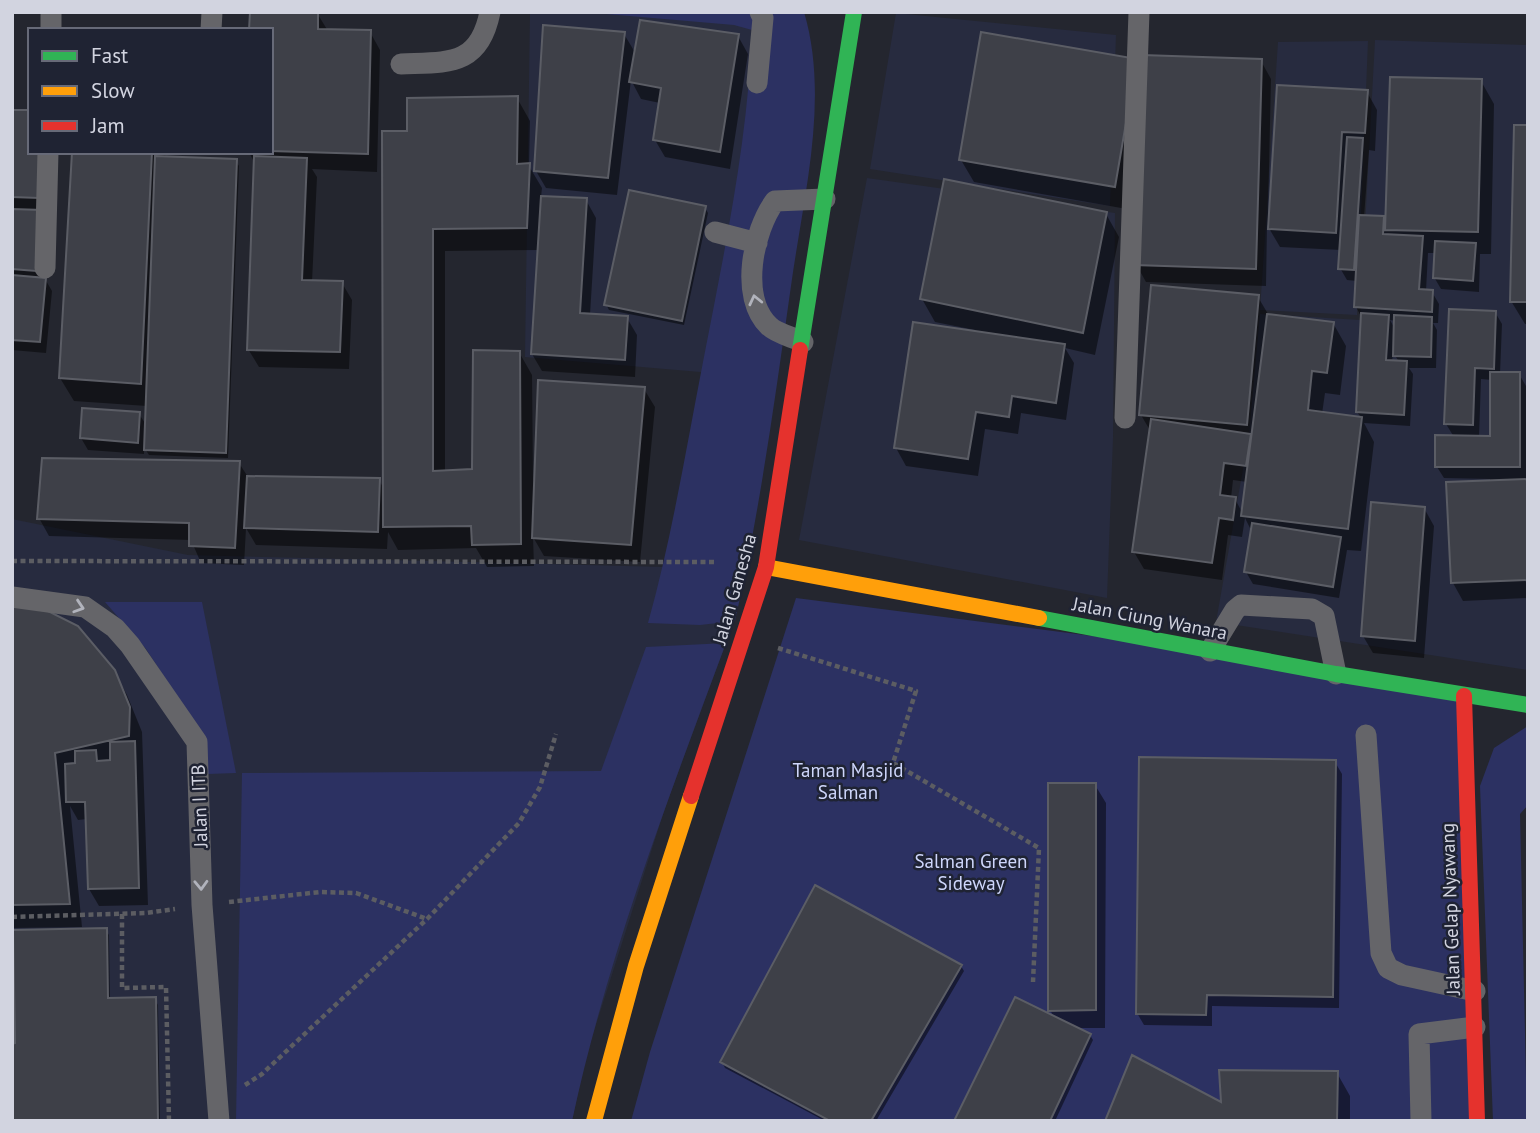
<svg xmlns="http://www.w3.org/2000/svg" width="1540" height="1133" viewBox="0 0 1540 1133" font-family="'PT Sans',sans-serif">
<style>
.built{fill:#272b3f}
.green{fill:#2c3162}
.shadow{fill:#0007;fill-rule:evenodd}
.building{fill:#3e4048;stroke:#5b5d65;stroke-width:2}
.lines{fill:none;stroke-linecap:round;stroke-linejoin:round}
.path{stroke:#5c5d62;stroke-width:4.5;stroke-dasharray:5 3.5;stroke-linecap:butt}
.lane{stroke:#656569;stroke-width:21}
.fast{stroke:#30b455;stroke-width:16}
.slow{stroke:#ff9f0a;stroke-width:16}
.jam{stroke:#e5322d;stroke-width:16}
.oneway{stroke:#b1b3bc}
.labels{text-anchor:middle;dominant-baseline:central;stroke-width:5;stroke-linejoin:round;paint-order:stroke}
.street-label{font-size:19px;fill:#d2d4e0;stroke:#1f2333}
.park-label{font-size:19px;fill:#ced6fb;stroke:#1f2333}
</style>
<rect width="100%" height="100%" fill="#24262f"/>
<path class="built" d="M530 12H769L712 373 525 357Z
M896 13 1116 35 1110 206 870 169Z
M1375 40 1528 45V670L1216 622 1249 435 1260 314 1360 320Z
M1368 41 1357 315 1260 310 1278 42Z
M867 178 1115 213 1113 438 1107 598 799 540Z
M12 519 188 555 664 567 749 566 726 643 665 808 586 1056 572 1121H12Z"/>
<path class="green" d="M583 12H804C830 99 803 198 791 286 775 398 760 510 735 621L700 625 648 623C672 537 686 449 703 362 724 253 748 142 752 30L734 25Z
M796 598 1210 651 1464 696 1477 1121H631L650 1052Z
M105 602H202L236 773 208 774 178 698 146 649Z
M726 643C668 799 607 958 572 1121H236L242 773 601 771 646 647Z
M1528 726V805L1520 814 1527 1121H1493L1480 786 1494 748Z"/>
<path class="shadow" d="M317 13 328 31 370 32 380 50 377 172 312 169 317 177 312 282 342 283 352 300 349 369 259 367 248 349 255 164 249 152H271V30Z
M624 34 636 54 738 36 748 54 730 169 665 157 655 140 660 103 641 99 631 80 617 195 546 188 536 171Z
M1136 60 1261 61 1271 79 1268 212 1271 213 1367 92 1377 110 1375 151 1369 150 1364 217 1383 218 1387 225 1481 81 1494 104 1491 254H1480L1479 292 1441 289 1434 277 1436 253H1428L1426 291 1432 292 1439 304 1438 323H1433L1437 330 1436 368H1409L1413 374 1410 426 1364 423 1374 442 1361 551 1347 550 1339 598 1253 584 1246 572 1252 532 1245 518 1242 537 1228 535 1222 580 1144 569 1134 552 1151 432 1141 415 1258 297 1268 314 1333 323 1346 346 1340 395 1325 393 1322 414 1362 419 1357 412 1362 318 1356 307 1357 281 1347 280 1340 268 1341 250 1280 247 1267 225 1266 286 1146 282 1136 264 1127 209 974 182 961 160ZM1390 320 1396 321V331ZM1393 352 1399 362H1392ZM1233 480 1247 482 1243 514 1235 499 1231 498Z
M517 98 530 121 529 166 542 188 541 197 586 200 596 218 590 315 627 318 637 335 635 377 542 371 532 354 539 250 445 251V472L474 471 519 352 532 375 533 480 644 389 655 407 640 562 544 556 533 537 534 566 487 567 476 548 398 550 388 532 387 549 256 545 246 528 244 565 201 563 191 540 49 536 39 518 239 463 248 477 379 480 385 491 409 133Z
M12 111 30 152H52L45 279 52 291 46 353 12 350Z
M1528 127V324H1525L1511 301Z
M74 152H166L165 158 236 161 239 166 228 458 149 455 144 447V454L88 450 81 438 139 414 147 426V406L74 401 60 378Z
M705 208 708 213 684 325 609 310 606 304Z
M1106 214 1119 237 1095 355 1065 348 1074 363 1066 420 1021 413 1018 434 985 429 978 476 906 466 896 448 975 330 935 322 922 299Z
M1495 312 1502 324 1500 374H1519L1526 386 1528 598 1463 601 1453 583 1448 483 1490 482V479L1444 478 1437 467 1454 437 1446 424ZM1481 379 1492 380V437H1479Z
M1424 508 1434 526 1424 658 1373 653 1363 636Z
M12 604 114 671 127 695 142 732 148 905 99 906 89 889 87 819 78 820 70 806 82 927 12 928Z
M1335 762 1342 774 1339 1008 1212 1006V1026L1144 1025 1137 1013Z
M1095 785 1106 803 1105 1028H1076L1090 1035 1093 1040 1055 1121H956L1054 1017 1050 1010Z
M106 930 109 935 110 1000 155 999 158 1005 160 1121H12L17 1045Z
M961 966 964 971 876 1121H825L725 1068 722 1062Z
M1337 1073 1350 1096V1121H1107L1223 1106Z"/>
<path class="building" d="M250 12H318V29L371 30 368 154 271 151V30H249Z
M640 20 739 34 720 152 653 140 661 88 629 82Z
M543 25 625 32 608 178 534 171Z
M981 32 1137 59 1115 187 959 160Z
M1142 55 1262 59 1256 269 1134 265Z
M1390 77 1482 79 1478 232 1385 230Z
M1277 85 1368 90 1365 133 1342 132 1336 233 1268 229Z
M518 96 517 164 530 163 527 228 433 229V471L472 469 473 350 520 351 521 544 472 545 471 526 383 527 382 131H407V98Z
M12 110H30V152H42L39 198 12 197Z
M1514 125H1528V302H1510Z
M1347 137 1363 138 1354 270 1338 269Z
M72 152H152L141 384 59 378Z
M155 156 237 159 226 453 144 450Z
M254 156 307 158 302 280 343 281 340 352 247 350Z
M944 179 1107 212 1083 333 920 299Z
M629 190 706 206 682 321 604 305Z
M541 196 587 198 580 313 628 316 625 360 531 354Z
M12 209 42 210 36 271 12 269Z
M1359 215 1384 216 1383 234 1423 236 1419 289 1433 290 1432 312 1354 307Z
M1435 241 1476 243 1473 281 1433 278Z
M12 275 46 278 40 342 12 340Z
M1151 285 1259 295 1247 425 1139 415Z
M1449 309 1496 311 1494 369 1475 368 1473 425 1444 424Z
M1361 313 1389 315 1386 360 1407 361 1404 415 1356 412Z
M1267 314 1334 322 1327 373 1312 371 1308 410 1362 417 1348 529 1241 516Z
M1394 315 1432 317 1431 357 1393 356Z
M913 322 1065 344 1056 403 1012 396 1009 417 976 412 968 459 894 448Z
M1490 372H1520V467H1435V435L1490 436Z
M538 380 645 387 631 545 532 538Z
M82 408 140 412 138 443 80 438Z
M1151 419 1251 434 1246 466 1224 463 1220 495 1236 497 1233 520 1219 518 1212 563 1132 552Z
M42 458 240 461 235 548 189 546V523L37 519Z
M247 476 380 478 378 532 244 528Z
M1528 479V580L1451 583 1446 482Z
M1371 502 1425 507 1415 641 1361 636Z
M1252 523 1341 537 1333 587 1244 572Z
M12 602H30L78 626 115 670 130 707 129 736 55 753 70 904 12 905Z
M135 741 139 888 88 889 85 802H66L65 764 75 763V751L96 750 97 761 110 760V742Z
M1139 757 1336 760 1333 997 1207 995 1206 1015 1136 1014Z
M1048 783H1096V1010L1048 1011Z
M815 885 962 965 871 1121H830L720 1062Z
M107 928 108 998 156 997 158 1121H12V1044L15 1043 13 930Z
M1015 997 1091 1034 1050 1121H954Z
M1132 1055 1221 1102 1219 1070 1338 1071 1337 1121H1105Z"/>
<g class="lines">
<path class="path" d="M12 561 714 562
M778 648 916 691 893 763 1039 848 1033 982
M229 902 320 892 356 893 427 919
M122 914V988L166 987 169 1121
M12 917 146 913 175 909
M245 1085 262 1074 427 919 519 823 540 787 556 734"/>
<path class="lane" d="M51 30V12
M211 30 212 12
M401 64C448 62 479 67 490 12
M757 83 763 18 760 12
M715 232 757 243
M45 268 48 152
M803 342C793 337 777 334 769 326 739 297 753 231 775 201L825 199
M1125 418 1139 12
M12 597 85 607 115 628 130 645 197 742 202 905 219 1121
M1210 651 1235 610 1241 605 1312 609 1324 616 1336 674
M1366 735 1381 953 1388 968 1402 975 1475 991
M1421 1121 1419 1034 1475 1027"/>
<path class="fast" d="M800 350 854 12
M1039 618 1336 674 1528 705"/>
<path class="slow" d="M766 567 1039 618
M594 1121 636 966 691 796"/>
<path class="jam" d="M1464 696 1477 1121
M691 796 766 567 800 350"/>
</g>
<defs><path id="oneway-chevron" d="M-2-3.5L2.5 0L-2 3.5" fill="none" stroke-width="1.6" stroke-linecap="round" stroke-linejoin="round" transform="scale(1.75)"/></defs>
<g class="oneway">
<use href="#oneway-chevron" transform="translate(755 300) rotate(-103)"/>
<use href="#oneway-chevron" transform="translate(79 607) rotate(18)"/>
<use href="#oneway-chevron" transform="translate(201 885) rotate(88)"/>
</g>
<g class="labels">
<g class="street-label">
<text transform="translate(734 589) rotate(-74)">Jalan Ganesha</text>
<text transform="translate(1150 618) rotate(11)">Jalan Ciung Wanara</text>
<text transform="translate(199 806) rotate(-92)">Jalan I ITB</text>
<text transform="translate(1450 909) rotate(-92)">Jalan Gelap Nyawang</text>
</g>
<g class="park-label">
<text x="848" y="770">Taman Masjid<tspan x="848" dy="22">Salman</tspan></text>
<text x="971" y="861">Salman Green<tspan x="971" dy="22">Sideway</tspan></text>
</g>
</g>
<rect width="1540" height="1133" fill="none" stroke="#d2d4e0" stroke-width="28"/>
<rect x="28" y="28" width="245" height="126" fill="#1f2333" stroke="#676a78" stroke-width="2"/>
<rect x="42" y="51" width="35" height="10" fill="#30b455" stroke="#676a78" stroke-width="2"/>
<text x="91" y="63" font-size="21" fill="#d2d4e0">Fast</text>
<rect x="42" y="86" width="35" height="10" fill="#ff9f0a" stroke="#676a78" stroke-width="2"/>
<text x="91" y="98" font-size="21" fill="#d2d4e0">Slow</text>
<rect x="42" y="121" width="35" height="10" fill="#e5322d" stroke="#676a78" stroke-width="2"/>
<text x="91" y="133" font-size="21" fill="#d2d4e0">Jam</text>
</svg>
